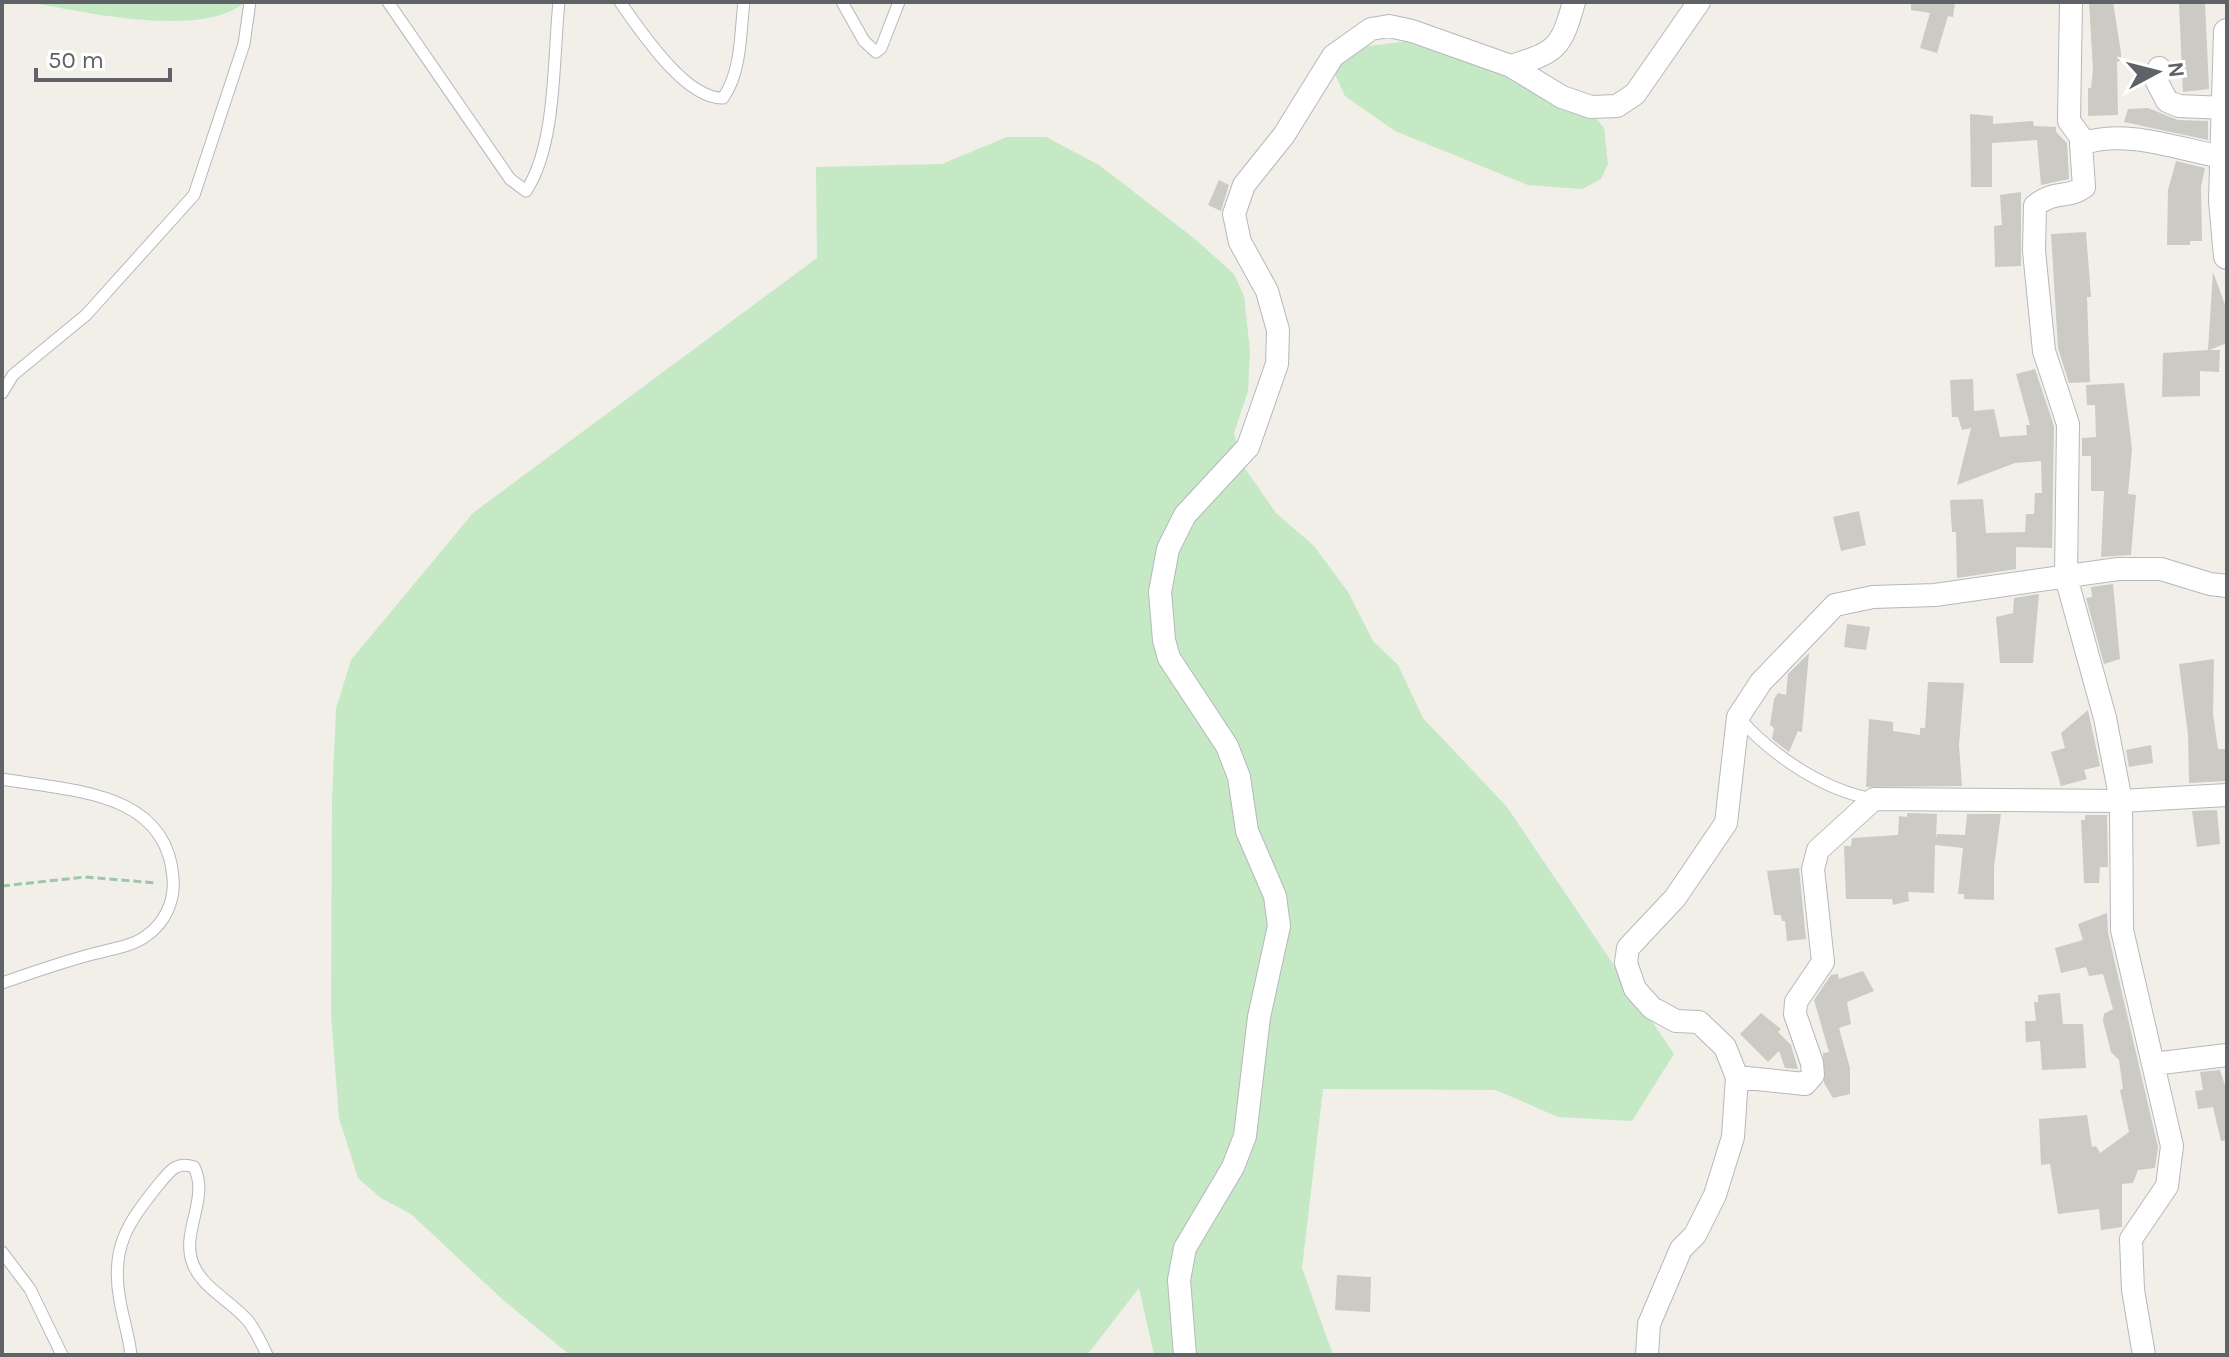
<svg xmlns="http://www.w3.org/2000/svg" width="2229" height="1357" viewBox="0 0 2229 1357" font-family="Karla,sans-serif">
<style>
.green{fill:#c5e8c5}
.building{fill:#cccac5}
.lines{fill:none;stroke-linecap:round;stroke-linejoin:round}
.service-casing{stroke:#b5b8bc;stroke-width:13}
.minor-casing{stroke:#b5b8bc;stroke-width:24}
.tertiary-casing{stroke:#b5b8bc;stroke-width:28}
.path{stroke:#9cc7a9;stroke-width:3;stroke-dasharray:8 4;stroke-linecap:butt}
.service{stroke:#fff;stroke-width:11}
.minor{stroke:#fff;stroke-width:22}
.tertiary{stroke:#fff;stroke-width:26}
</style>
<rect width="100%" height="100%" fill="#f1efe8"/>
<path class="green" d="M27 2H245C202 40 81 11 27 2Z
M1417 40 1572 89 1604 128 1608 164 1601 179 1582 189 1528 185 1395 131 1345 96 1334 72 1337 50Z
M1007 137H1046L1099 165 1195 239 1234 274 1244 296 1250 351 1248 391 1234 433 1244 467 1276 513 1314 546 1348 592 1373 641 1398 665 1423 718 1507 807 1674 1054 1632 1121 1558 1117 1496 1090 1323 1089 1302 1268 1333 1355H1154L1139 1288 1087 1355H570L502 1299 411 1214 381 1198 358 1178 339 1118 331 1016 332 799 336 709 351 660 473 513 817 258 816 167 942 164Z"/>
<path class="building" d="M1911 2H1955L1953 17 1948 16 1937 53 1920 48 1930 13 1911 10Z
M2089 2H2113L2121 53V61L2117 62 2118 115 2088 116V88H2091L2093 70Z
M2205 3 2209 89 2183 92 2179 4Z
M2148 108 2178 120 2208 121V140L2124 122 2128 109Z
M1970 114 1993 116V124L2033 121 2034 126 2056 127V132L2067 143 2069 179 2041 185 2037 140 1992 143V187H1971Z
M2176 161 2205 168 2201 187 2202 241H2190V245H2167L2168 190Z
M1219 180 1229 185 1221 211 1208 205Z
M2021 192V266L1995 267 1994 226 2002 225 2000 195Z
M2086 232 2091 297H2087L2090 382 2069 383 2058 348 2051 234Z
M2213 272 2227 310V343L2209 350H2220L2219 372 2200 371V396L2162 397 2163 353 2208 350Z
M2035 369 2054 426 2052 548 2016 547V569L1957 578 1956 532H1952L1950 500 1983 499 1986 533 2025 532 2026 514H2034L2035 493H2042L2041 461 2015 463 1957 485 1971 428 1962 430 1958 417H1952L1950 380 1973 379 1974 411 1994 409 2000 437 2027 435 2026 425H2030L2016 374Z
M2124 383 2132 449 2128 494 2136 495 2131 555 2101 557 2104 491H2091V456H2082V438L2096 437 2095 405H2087L2086 385Z
M1859 511 1866 545 1841 551 1833 517Z
M2113 584 2120 659 2104 664 2086 598 2092 597 2091 587Z
M2039 594 2033 663H2000L1996 617 2013 613 2014 598Z
M1847 624 1870 627 1866 650 1844 647Z
M1809 653 1802 732 1798 731 1789 752 1772 739 1774 728 1770 725 1774 699 1778 693 1786 695 1788 674Z
M2214 659 2213 714 2218 749H2227V781L2189 783 2188 735 2179 664Z
M1928 682 1964 683 1959 745 1962 786 1866 787 1869 719 1893 722V731L1920 735V728H1925Z
M2088 710 2100 766 2084 770 2087 779 2061 786 2051 752 2065 748 2061 733Z
M2151 745 2153 763 2129 767 2126 750Z
M2217 810 2220 844 2197 847 2192 811Z
M1907 813 1937 814 1936 838 1937 834 1965 835 1967 814H2001L1994 867V900L1964 899V894H1958L1963 848 1935 845 1934 893 1908 892 1909 901 1893 905 1892 899H1846L1844 846H1851L1852 838 1898 835 1899 816 1907 817Z
M2085 815H2107L2108 867H2100L2099 883H2084L2081 820H2085Z
M1799 868 1806 939 1787 941 1785 921H1782L1781 915H1774L1767 871Z
M2107 913 2108 933 2158 1147 2155 1168 2138 1170 2133 1183 2122 1184V1227L2101 1230 2099 1209 2058 1214 2050 1164 2041 1165 2039 1119 2087 1115 2092 1147 2096 1146 2100 1153 2129 1132 2120 1090 2123 1089 2119 1060 2111 1052 2103 1021 2104 1014 2113 1009 2103 974 2089 976 2086 967 2061 973 2055 948 2083 940 2078 924Z
M1863 971 1874 991 1847 1002 1851 1024 1839 1028 1850 1068V1094L1833 1098 1824 1083 1823 1053 1829 1052 1814 1000 1831 975 1838 974 1839 979Z
M2060 993 2063 1024H2083L2086 1068 2042 1070 2040 1041 2026 1042 2025 1021H2036L2034 1002H2038V995Z
M1761 1013 1781 1029 1778 1032 1791 1045 1798 1069 1785 1068 1779 1051 1768 1062 1740 1034Z
M2220 1070 2227 1092V1140L2221 1141 2213 1107 2198 1109 2195 1091 2203 1090 2200 1072Z
M1337 1275 1371 1277 1370 1312 1335 1310Z"/>
<g class="lines">
<defs>
<path id="service" d="M388 2 510 179 526 191C557 144 553 57 559 2
M620 2C640 30 685 99 723 98 742 71 740 33 744 2
M842 2 864 41 876 52 881 48 899 2
M2 393 13 375 86 315 194 195 244 44 250 2
M1740 719C1773 756 1823 790 1873 799
M2 779C69 791 167 790 173 878 175 901 165 923 146 936 132 947 106 950 89 955 59 963 31 973 2 983
M2 1252 30 1289 62 1355
M131 1355C129 1336 123 1319 120 1301 110 1248 127 1224 159 1184 170 1171 176 1161 194 1167 210 1199 180 1232 193 1264 203 1289 233 1302 249 1322 256 1332 262 1344 267 1355"/>
<path id="minor" d="M2071 2 2069 121 2085 143
M1511 66C1556 52 1561 49 1574 2
M2159 68 2157 82 2167 101 2179 106 2225 108
M2153 1064 2227 1055
M1737 1077 1805 1084 1813 1075 1812 1063 1795 1014 1796 1002 1823 962 1813 869 1818 850 1874 799 2121 801 2227 795
M1185 1355 1179 1280 1185 1248 1233 1167 1245 1136 1259 1017 1279 926 1275 896 1247 831 1239 777 1227 746 1169 658 1164 640 1160 592 1168 549 1185 515 1248 447 1277 364 1278 330 1267 291 1240 242 1234 214 1244 185 1284 135 1333 56 1371 29 1389 26 1412 31 1511 66 1562 97 1591 107 1617 106 1635 94 1699 2
M1647 1355 1649 1324 1681 1249 1695 1235 1715 1195 1733 1137 1737 1077 1725 1047 1699 1022 1676 1021 1652 1008 1635 989 1626 963 1628 948 1675 898 1726 823 1738 717 1761 682 1835 605 1873 597 1935 595 2118 569H2161L2210 584 2227 586
M2144 1355 2133 1290 2131 1239 2167 1186 2172 1146 2122 930 2121 801 2105 718 2066 577 2068 424 2044 351 2034 251 2035 206C2053 190 2068 199 2084 187L2081 144C2124 128 2178 149 2222 157"/>
<path id="tertiary" d="M2227 32 2222 201 2227 256"/>
</defs>
<use href="#service" class="service-casing"/>
<use href="#minor" class="minor-casing"/>
<use href="#tertiary" class="tertiary-casing"/>
<path class="path" d="M2 886 85 877 157 883
M1352 1354 1354 1355"/>
<use href="#service" class="service"/>
<use href="#minor" class="minor"/>
<use href="#tertiary" class="tertiary"/>
</g>
<rect width="2229" height="1357" fill="none" stroke="#5f6368" stroke-width="8"/>
<g transform="translate(2157 72) rotate(83)" stroke="#ffffff" stroke-width="6" paint-order="stroke">
<path d="M0-6L14 30L0 20L-14 30Z" fill="#5f6368"/>
<text y="-12" font-size="22" font-weight="bold" text-anchor="middle" fill="#5f6368">N</text>
</g>
<path d="M36 68v12h134v-12" fill="none" stroke="#5f6368" stroke-width="4"/>
<text x="48" y="68" font-size="24" fill="#5f6368" stroke="#ffffff" stroke-width="6" paint-order="stroke">50 m</text>
</svg>
